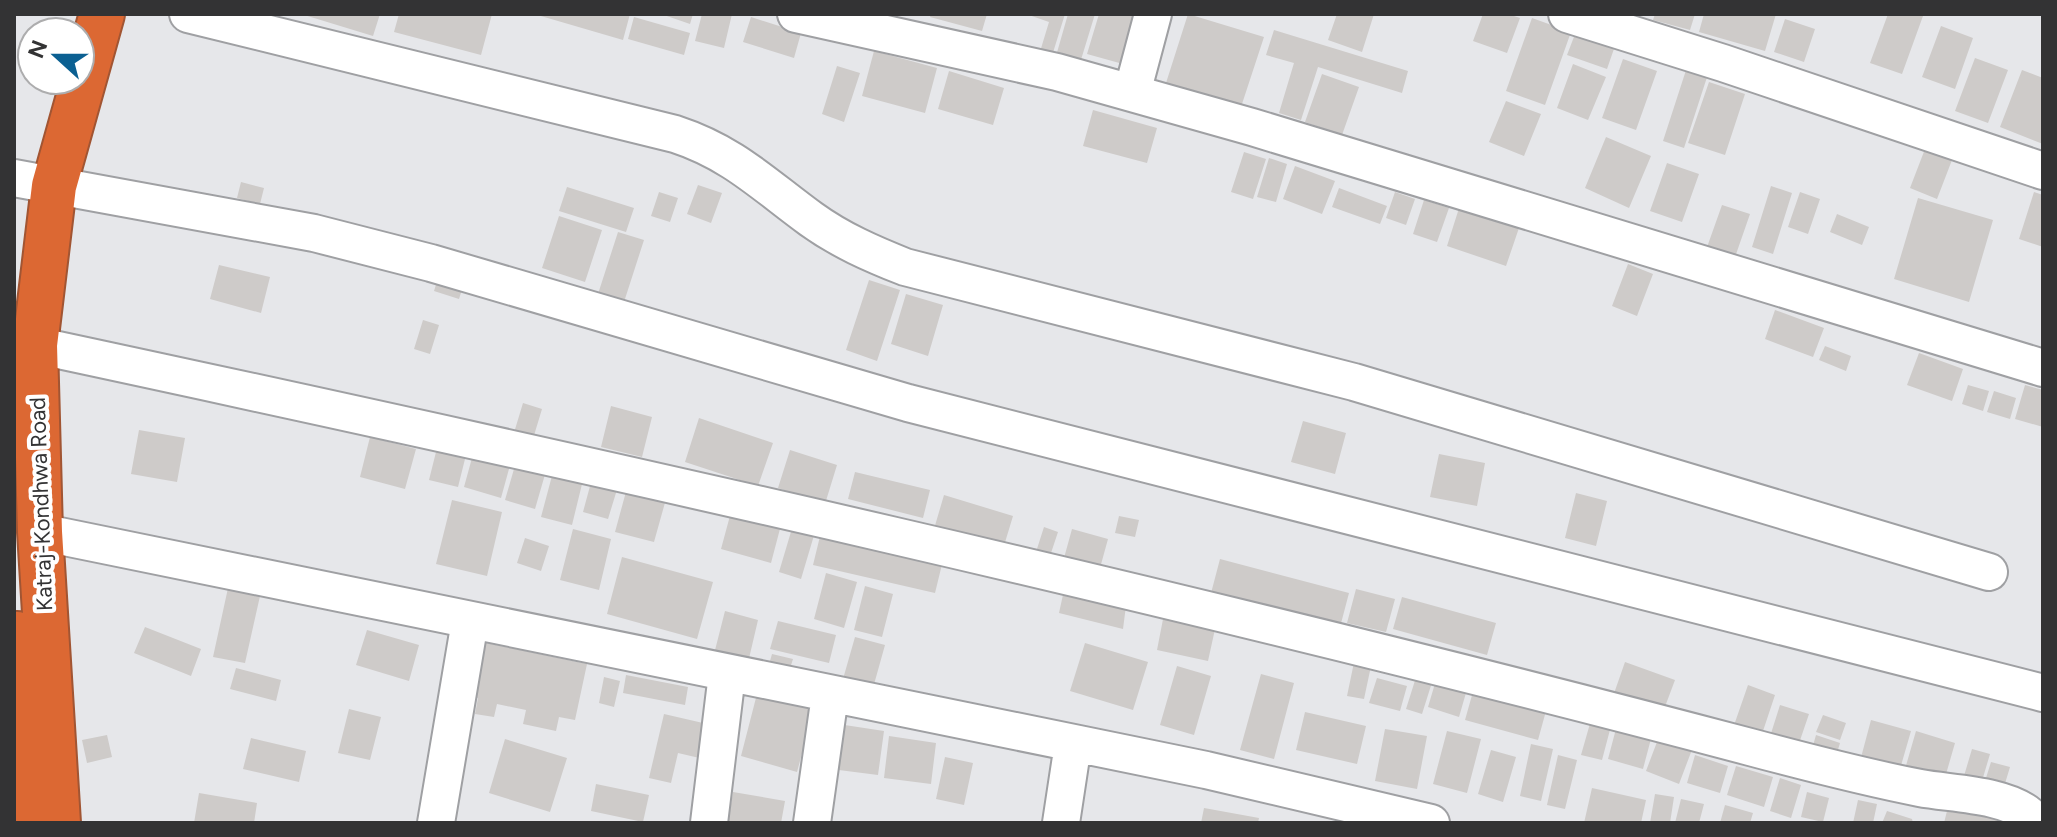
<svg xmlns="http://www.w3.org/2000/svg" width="2057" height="837" viewBox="0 0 2057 837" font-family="Figtree,sans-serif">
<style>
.building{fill:#cecbc9}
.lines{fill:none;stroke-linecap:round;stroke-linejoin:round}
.minor-casing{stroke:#9fa0a3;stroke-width:40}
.highway-casing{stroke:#a15533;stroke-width:48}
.minor{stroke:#fff;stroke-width:36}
.highway{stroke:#dc6833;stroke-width:44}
.labels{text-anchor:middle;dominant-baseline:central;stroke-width:8;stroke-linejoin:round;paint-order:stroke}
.street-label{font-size:22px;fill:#333334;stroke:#fff}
</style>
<rect width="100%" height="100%" fill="#e6e7ea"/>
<path class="building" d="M301 14H380L373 36Z
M399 14H492L481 55 394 32Z
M534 14H630L623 40Z
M661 14H693L690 24Z
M702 14H732L724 48 695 41Z
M931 14H987L982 31 930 17Z
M1026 14H1065L1051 59 1039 55 1049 22Z
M1068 14H1095L1080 63 1056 56Z
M1099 14 1136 16 1123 64 1087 54Z
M1188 14 1264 37 1241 107 1166 83Z
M1337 14H1374L1362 52 1328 40Z
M1483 14H1508L1520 18 1507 53 1473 41Z
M1655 14H1695L1690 30 1653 20Z
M1704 14H1776L1765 51 1699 32Z
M1888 14 1923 16 1902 74 1870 63Z
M634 17 690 33 684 55 628 39Z
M751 17 801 33 794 58 743 42Z
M1532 18 1571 32 1545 105 1506 91Z
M1785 19 1815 29 1804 62 1774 52Z
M1941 26 1973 38 1955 89 1922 77Z
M1577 29 1616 43 1607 69 1567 55Z
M1274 30 1408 71 1402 93 1318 67 1301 120 1279 113 1294 63 1266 55Z
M874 51 937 68 925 113 862 96Z
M1975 58 2008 70 1988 123 1955 111Z
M1623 59 1657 71 1636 130 1602 118Z
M1573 64 1606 77 1588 120 1557 108Z
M1688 64 1709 71 1684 148 1663 141Z
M837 66 860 73 844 122 822 114Z
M2022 70 2043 78V144L2000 127Z
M949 71 1004 88 993 125 938 109Z
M1322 74 1359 87 1342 135 1305 122Z
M1709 82 1745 94 1725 155 1688 143Z
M1506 101 1541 114 1524 156 1489 142Z
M1093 110 1157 128 1147 163 1083 146Z
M1606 137 1651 156 1629 208 1585 188Z
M1925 149 1952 160 1937 199 1910 188Z
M1244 152 1266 159 1253 199 1231 192Z
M1269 158 1287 164 1276 202 1257 197Z
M1667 163 1699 174 1682 222 1650 211Z
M1295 166 1335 181 1322 214 1283 199Z
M241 182 264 188 260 204 237 198Z
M698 185 722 193 711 223 687 214Z
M1771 186 1792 193 1773 254 1752 247Z
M567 187 634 208 626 232 559 211Z
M1339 188 1387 206 1380 224 1332 207Z
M659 192 678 198 670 222 651 216Z
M1395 192 1415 199 1406 225 1386 218Z
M1800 192 1820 199 1808 234 1788 227Z
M2034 192 2043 195V247L2019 239Z
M1918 198 1993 220 1969 302 1894 279Z
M1424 200 1449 208 1437 242 1413 234Z
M1460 205 1520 225 1506 266 1447 246Z
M1722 205 1750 214 1734 260 1706 250Z
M1837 214 1869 227 1862 245 1830 232Z
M559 216 602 230 585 282 542 268Z
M618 232 644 240 624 302 598 294Z
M1628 264 1653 274 1637 316 1612 306Z
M219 265 270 277 261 313 210 299Z
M440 272 465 280 459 299 434 291Z
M869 280 900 290 877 361 846 350Z
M906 294 943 305 928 356 891 344Z
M1775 310 1824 328 1813 357 1765 339Z
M423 320 439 325 430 354 414 349Z
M1825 346 1851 356 1846 371 1819 360Z
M1919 353 1963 369 1952 401 1907 385Z
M1968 385 1989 391 1983 411 1962 404Z
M2025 385 2043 390V427L2015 419Z
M1994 391 2016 398 2010 419 1987 412Z
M523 403 542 409 532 442 513 436Z
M611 406 652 417 642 457 601 447Z
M699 418 773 443 758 486 685 462Z
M1303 421 1346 433 1335 474 1291 462Z
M139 430 185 438 177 482 131 474Z
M370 437 416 449 405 489 360 477Z
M439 440 468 447 458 487 429 480Z
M475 447 512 458 501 498 464 487Z
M790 450 837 465 825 504 778 488Z
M1439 454 1485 463 1477 506 1430 497Z
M516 462 546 471 535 509 505 500Z
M553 472 583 480 572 525 541 517Z
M855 472 930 490 923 518 848 499Z
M593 475 619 483 608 519 583 512Z
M627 488 666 499 654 542 615 532Z
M1576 493 1607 501 1596 546 1565 538Z
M944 495 1013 516 1003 549 934 529Z
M452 500 502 512 487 576 436 564Z
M731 512 781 525 771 563 721 549Z
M1119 516 1139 520 1135 537 1115 533Z
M823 524 945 552 935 593 813 565Z
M793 525 815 532 801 579 779 572Z
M1044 527 1058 532 1050 556 1036 552Z
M573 529 611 539 599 590 560 580Z
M1072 529 1108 539 1100 568 1064 558Z
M525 538 549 546 541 571 517 563Z
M622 557 713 582 697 639 607 614Z
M1220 559 1349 593 1339 631 1210 597Z
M826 573 857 582 844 628 814 619Z
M1066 581 1127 598 1123 629 1059 613Z
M865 586 893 594 882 637 854 630Z
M228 588 260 596 245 663 213 657Z
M1356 589 1395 599 1386 632 1347 623Z
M1402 597 1496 623 1487 655 1393 629Z
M1165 609 1217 620 1208 661 1157 650Z
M725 611 758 620 747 667 713 658Z
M778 621 836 635 829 663 770 649Z
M145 627 201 649 191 676 134 653Z
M367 630 419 645 409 681 356 665Z
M855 637 885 645 873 688 843 679Z
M472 640 587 664 575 720 559 717 556 731 523 724 526 710 497 704 494 717 475 714 478 698 460 695Z
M1085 643 1148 662 1133 710 1070 691Z
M1357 648 1374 652 1364 699 1347 696Z
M772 654 793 659 786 681 766 675Z
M1625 662 1675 680 1660 720 1611 702Z
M1177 666 1211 676 1194 735 1160 725Z
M236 668 281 680 276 701 230 689Z
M1439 670 1470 679 1459 717 1428 707Z
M1418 671 1434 676 1422 714 1406 709Z
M1261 674 1294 683 1274 759 1240 750Z
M626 675 688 687 685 705 623 693Z
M604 677 620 681 614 707 599 703Z
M1377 678 1407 686 1400 711 1369 703Z
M1476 681 1549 700 1538 740 1465 720Z
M1748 685 1775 695 1760 740 1732 731Z
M758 690 815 705 797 772 741 756Z
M1780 705 1809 714 1795 755 1767 746Z
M349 709 381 717 370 760 338 753Z
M1305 712 1366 726 1357 764 1296 750Z
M664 714 716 726 708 760 678 753 671 783 649 778Z
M1823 715 1846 723 1840 740 1816 732Z
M1591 720 1611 726 1602 760 1581 755Z
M1871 720 1911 731 1898 776 1859 765Z
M838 724 884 731 878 775 831 769Z
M1617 725 1652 735 1643 769 1608 759Z
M1385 729 1427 736 1417 789 1375 781Z
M1447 731 1481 739 1467 793 1433 784Z
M1916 731 1955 743 1942 788 1903 776Z
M1660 734 1693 747 1679 784 1646 771Z
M107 735 112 757 87 763 82 740Z
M1816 735 1840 743 1834 763 1810 756Z
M889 736 936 743 931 784 884 778Z
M251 738 306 751 299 782 243 769Z
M505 739 567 758 550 812 489 793Z
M1531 744 1553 749 1541 801 1520 796Z
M1972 749 1990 754 1979 791 1961 786Z
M1491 750 1516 757 1503 802 1478 794Z
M1558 755 1577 760 1565 809 1547 805Z
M1695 755 1728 766 1720 793 1687 783Z
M945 757 973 763 964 805 936 799Z
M1991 762 2010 767 2000 800 1981 794Z
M1736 766 1773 777 1764 807 1727 795Z
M1780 778 1801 785 1791 818 1770 811Z
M596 784 649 795 643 822 591 811Z
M1592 788 1646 800 1641 823H1584Z
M733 792 785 801 781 823H728Z
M1807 792 1829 798 1823 822 1801 817Z
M199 793 257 803 254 823H194Z
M1655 794 1674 797 1670 823H1650Z
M1951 795 2010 823H1944Z
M1681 799 1704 804 1699 823H1675Z
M1858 800 1877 804 1873 823H1853Z
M1725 805 1753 813 1750 823H1720Z
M1204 808 1259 818 1258 823H1201Z
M1887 811 1912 819 1913 823H1882Z"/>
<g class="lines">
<defs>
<path id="minor" d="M188 14 675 134C733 153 763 184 811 219 840 240 872 254 905 267L1354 382 1989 572
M796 14 1057 72 1252 127 2043 368
M1567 14 1723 63 2043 171
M1132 93 1153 14
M14 178 314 233 431 263 908 403 2043 693
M35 345C609 468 1182 597 1750 747 1806 762 1863 777 1920 788 1952 794 2004 794 2029 815L2028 823
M40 532 1206 770 1431 823
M436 823 470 621
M709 823 727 674
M812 823 830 695
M1061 823 1073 744"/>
<path id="highway" d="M17 634 28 823
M58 823 40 532 35 345 54 186 102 14"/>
</defs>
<use href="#minor" class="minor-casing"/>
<use href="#highway" class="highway-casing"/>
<use href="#minor" class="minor"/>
<use href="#highway" class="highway"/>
</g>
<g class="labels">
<g class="street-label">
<text transform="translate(41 504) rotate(-92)">Katraj-Kondhwa Road</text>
</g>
</g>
<rect width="2057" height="837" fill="none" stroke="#333334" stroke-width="32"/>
<g transform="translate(56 56) rotate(291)"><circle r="38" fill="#ffffff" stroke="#adadae" stroke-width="2"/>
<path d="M0-6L14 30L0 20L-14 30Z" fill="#0b6092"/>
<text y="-12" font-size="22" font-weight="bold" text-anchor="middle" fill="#333334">N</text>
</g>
</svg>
